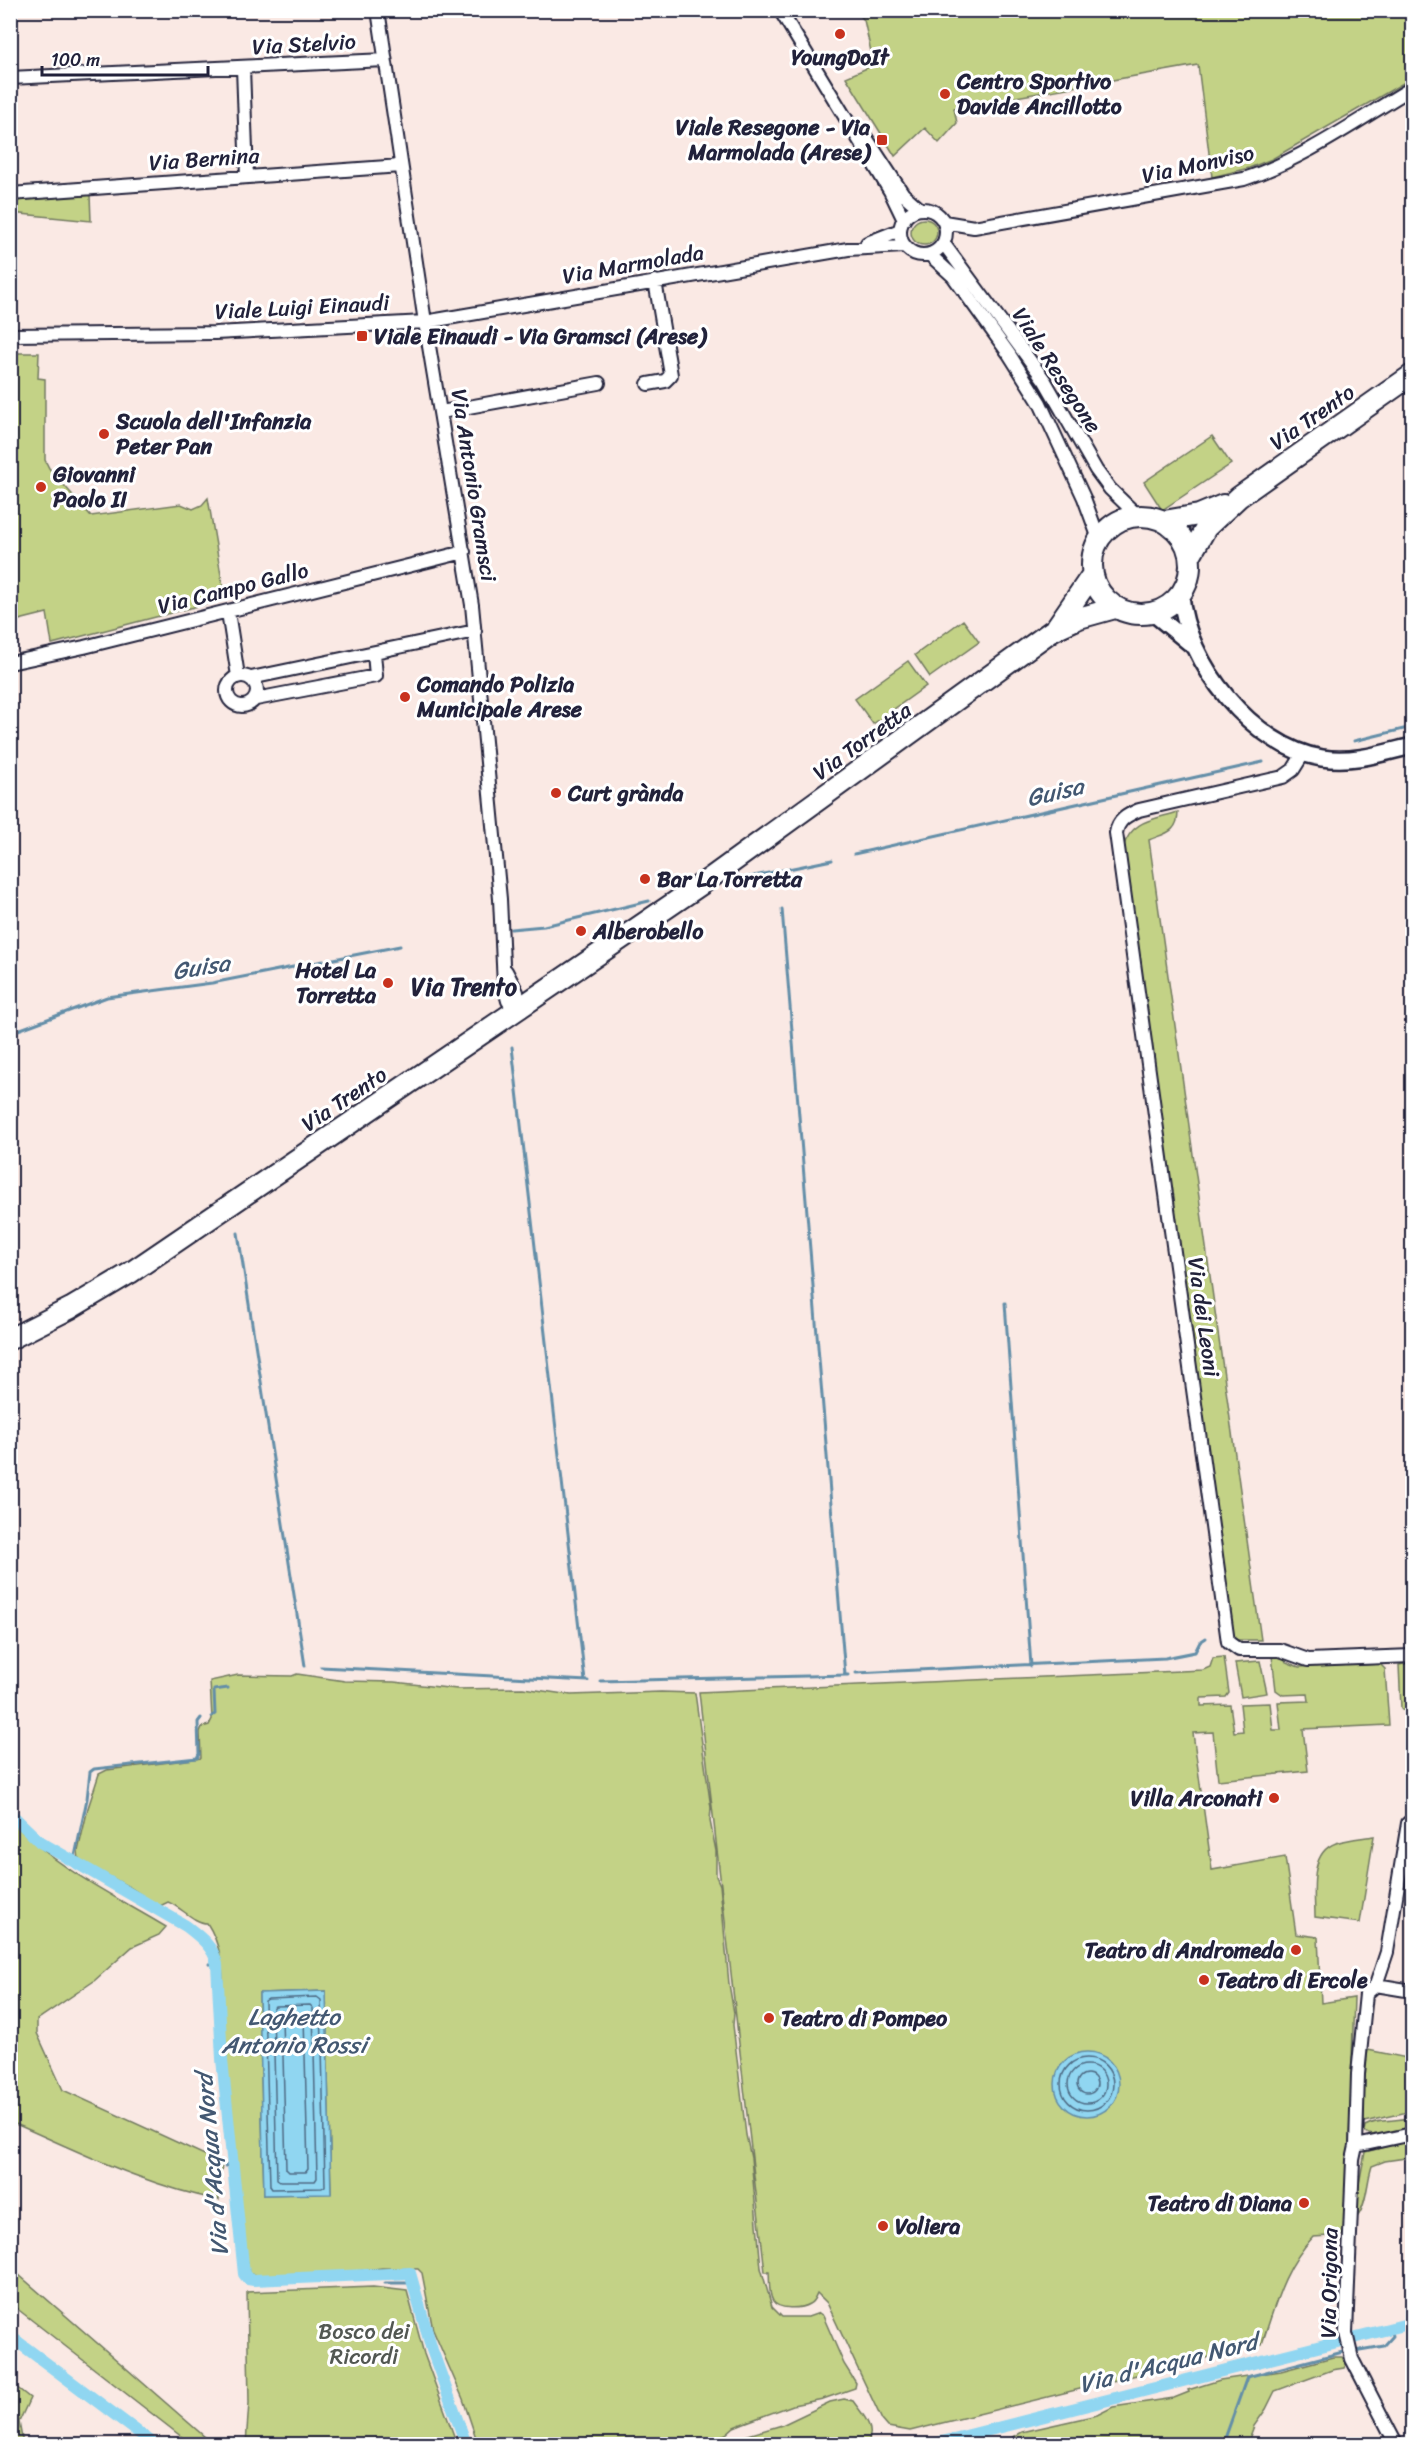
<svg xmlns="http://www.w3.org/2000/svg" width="1423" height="2455" viewBox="0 0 1423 2455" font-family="Sriracha,sans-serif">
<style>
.green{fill:#c3d286;stroke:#727a60;stroke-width:1.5;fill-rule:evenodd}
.water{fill:#90d6f1;stroke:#648ea8;stroke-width:1.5}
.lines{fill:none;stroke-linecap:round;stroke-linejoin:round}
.shore{stroke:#4e6a84;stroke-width:1.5}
.stream{stroke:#648ea8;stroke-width:3}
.canal{stroke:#90d6f1;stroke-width:12}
.minor-casing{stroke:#22223b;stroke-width:16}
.tertiary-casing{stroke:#22223b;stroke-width:20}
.primary-casing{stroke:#22223b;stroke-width:24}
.minor{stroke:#fff;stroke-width:12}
.tertiary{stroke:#fff;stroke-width:15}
.primary{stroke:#fff;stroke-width:20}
.poi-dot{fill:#c8321e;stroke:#fff;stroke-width:2}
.labels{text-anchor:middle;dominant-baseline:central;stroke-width:6;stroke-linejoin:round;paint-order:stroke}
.street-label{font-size:22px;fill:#22223b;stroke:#fff}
.poi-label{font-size:22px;font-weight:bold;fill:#22223b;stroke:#fff;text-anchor:start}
.park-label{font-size:22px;fill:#525752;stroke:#fff}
.water-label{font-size:24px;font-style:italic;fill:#435872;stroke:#fff}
.neighbourhood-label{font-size:24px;font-weight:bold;fill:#22223b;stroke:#fff}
</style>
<rect width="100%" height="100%" fill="#fae9e4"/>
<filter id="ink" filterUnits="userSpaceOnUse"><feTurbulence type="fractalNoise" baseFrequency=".0167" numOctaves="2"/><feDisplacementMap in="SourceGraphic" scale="12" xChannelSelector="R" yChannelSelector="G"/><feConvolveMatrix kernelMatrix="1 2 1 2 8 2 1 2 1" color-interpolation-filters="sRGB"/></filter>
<g filter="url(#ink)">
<path class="green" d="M856 11H1412V78L1272 159 1249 168 1212 177 1198 65 954 108 957 123 939 143 925 128 895 156 846 77 874 65 864 20Z
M90 195 91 221 11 213V201Z
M911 232a13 13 0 1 1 26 0a13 13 0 1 1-26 0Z
M10 353H39L38 378 45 379V460L49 468 91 516 181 504 193 509 202 505 208 498 225 599 52 644 47 613 11 622Z
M1212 436 1231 464 1162 510 1144 482Z
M963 620 979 642 930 677 915 655Z
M908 661 926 686 873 724 855 699Z
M1178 812C1178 833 1165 833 1149 840L1261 1640H1231L1123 848C1131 820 1153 820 1178 812Z
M1283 1655 1286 1662 1299 1667 1380 1664 1385 1669 1389 1725 1303 1729 1308 1771 1218 1780 1213 1732 1193 1733 1212 1870 1285 1857 1296 1934 1318 1937 1321 2003 1354 1998 1346 2235 1313 2237C1283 2270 1276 2303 1262 2344L910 2431 888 2427 882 2420 827 2303 817 2293C815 2297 814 2302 809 2304 801 2309 778 2310 773 2301 768 2293 770 2281 769 2272H765L699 1692 1203 1670 1210 1667 1213 1658 1224 1657 1229 1693 1226 1697 1201 1698V1706L1230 1705 1234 1732 1243 1731 1240 1704 1270 1703 1273 1730H1281L1278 1702 1309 1701 1308 1694 1283 1695 1276 1690 1272 1656Z
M1260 1661 1267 1693 1241 1697 1235 1663Z
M1412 1662V1710H1403L1401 1708 1399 1665Z
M297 1674 345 1681 394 1682 457 1689 523 1688 571 1695 661 1692 695 1693 711 1808 710 1821 716 1851V1876L720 1885 729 1984 734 2013 733 2025 746 2135 751 2158 761 2268 772 2307 782 2317H808L819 2313 823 2316 844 2364 856 2383 855 2388 823 2399 793 2405 744 2423 734 2427 726 2434 699 2444H478L463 2399 433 2330 422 2273 418 2269 382 2268 321 2275 302 2273 267 2276 249 2274 229 2111 222 1994C225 1971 220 1943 207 1923 194 1923 181 1907 168 1902L160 1906 157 1905 131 1888 79 1860 78 1851 88 1808 99 1774 107 1770 201 1758 200 1732 202 1727 209 1725 212 1719 210 1681 238 1675 292 1676ZM326 1991 331 2193 264 2195 259 1993Z
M11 1820C53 1867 113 1895 166 1927L159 1935 132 1947 94 1981 37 2020V2033L63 2090 222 2163 219 2200C146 2186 78 2151 11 2122Z
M1374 1836 1360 1923 1315 1917C1315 1893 1308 1853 1336 1843 1348 1839 1362 1838 1374 1836Z
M1368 2050 1412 2059V2111L1364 2122V2076Z
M1412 2117V2127C1396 2129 1380 2142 1364 2131L1365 2126C1378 2118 1398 2122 1412 2117Z
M1412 2140V2157L1385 2161 1372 2166C1367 2181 1367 2203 1358 2216L1356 2200 1365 2152Z
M10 2268H11L213 2444H191L11 2304Z
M373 2287 407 2291 424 2354 457 2444H246L249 2403 247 2292Z
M1333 2357H1342L1346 2365 1344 2368 1332 2370 1275 2391 1266 2409 1254 2426 1247 2444H989L1012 2438 1022 2432 1097 2415 1113 2407 1174 2398 1189 2392 1188 2390 1220 2380 1281 2371Z
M10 2382 30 2398 19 2422 23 2444H11Z
M844 2399 853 2401C862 2414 877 2428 867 2444H718L782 2425 830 2402Z"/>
<path class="water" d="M326 1991 331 2194 264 2195 259 1993Z
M1055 2084a32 32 0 1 1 64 0a32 32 0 1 1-64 0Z"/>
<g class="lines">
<path class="shore" d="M317 1997 321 2000 325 2186 322 2188 272 2189 270 2186 265 2001 268 1999Z
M310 2005 313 2008 317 2178 315 2181H280L277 2179 273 2009 275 2006Z
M302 2014 304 2017 308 2169 306 2172H289L286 2169 282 2018 285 2015Z
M1061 2084a26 26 0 1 1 52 0a26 26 0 1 1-52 0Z
M1068 2084a19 19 0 1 1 38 0a19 19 0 1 1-38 0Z
M1077 2084a10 10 0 1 1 20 0a10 10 0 1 1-20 0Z"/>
<path class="stream" d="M1354 741 1412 727
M854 854 1263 762
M735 880 832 860
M782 909 845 1675
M511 929 544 926 649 901
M10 1033 107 997 212 983 400 946
M512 1047 585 1681
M238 1233 305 1666
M1005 1303 1031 1666
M321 1667 588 1681
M856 1673 1165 1658 1195 1652 1200 1642 1206 1638
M600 1681 848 1675
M212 1716 215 1714 214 1690 228 1688
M74 1861 87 1799 90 1772 94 1769 197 1758 199 1754 198 1722 201 1718
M209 1964H217
M225 2166 231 2165
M385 2283H414
M1355 2351 1384 2346 1393 2336 1391 2328
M1223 2444 1247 2377 1343 2352"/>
<path class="canal" d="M10 1813 40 1842 186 1926C199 1936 214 1947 217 1964L222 2059 244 2274 248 2279 254 2280 410 2273 432 2350 466 2444
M10 2336 154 2444
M934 2444 1412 2323"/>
<defs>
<path id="minor" d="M378 10 425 322 472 605 500 899 504 986 508 1001 519 1011
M780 10 890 191 904 220
M243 68 247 177
M10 78 385 60
M865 136 903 194 920 209
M10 194 401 166
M900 232a23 23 0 1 1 46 0a23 23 0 1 1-46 0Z
M944 222 974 227 1244 179C1304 159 1358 120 1412 88
M867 243 900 230
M944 244 1045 381 1096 470 1110 489 1138 516
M930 255 953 276 1009 354 1040 403 1084 498 1099 539
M10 335 215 333 425 322 848 249 904 246
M648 384 665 381 671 375 655 281
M441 412 599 383
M228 612 238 676
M10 663 84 647 464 552
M227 691a15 15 0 1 1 30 0a15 15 0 1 1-30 0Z
M251 678 475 631
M256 699 376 676 374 653
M1303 754 1293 770 1283 777 1139 810C1127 815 1118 820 1116 833L1228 1642 1239 1650H1280L1308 1660 1412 1656
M506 971 517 992 519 1011
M1376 1985 1387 1952 1408 1823
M1356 2146 1412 2134
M1396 2444 1352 2359 1346 2333 1353 2160 1356 2146 1358 2074 1366 1994 1376 1985 1412 1991"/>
<path id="tertiary" d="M1181 595C1186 663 1253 747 1322 758 1353 763 1383 753 1412 746
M1153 613 1192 645"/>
<path id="primary" d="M1092 565a49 49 0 1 1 98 0a49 49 0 1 1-98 0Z
M1164 521 1199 515 1223 505
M1190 556 1206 528 1239 497 1412 375
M1057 626 1092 575
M10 1339 71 1308 130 1273 709 879 1053 630 1079 618 1115 608"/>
</defs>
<use href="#minor" class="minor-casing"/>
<use href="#tertiary" class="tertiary-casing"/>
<use href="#primary" class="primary-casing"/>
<use href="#minor" class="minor"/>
<use href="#tertiary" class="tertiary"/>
<use href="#primary" class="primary"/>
</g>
</g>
<g class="poi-dot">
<circle cx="840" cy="34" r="6"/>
<circle cx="945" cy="94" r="6"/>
<rect x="876" y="134" width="12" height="12" rx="3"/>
<rect x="356" y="330" width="12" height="12" rx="3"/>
<circle cx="104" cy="434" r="6"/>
<circle cx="41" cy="487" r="6"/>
<circle cx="405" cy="697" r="6"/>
<circle cx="556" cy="793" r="6"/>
<circle cx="645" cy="879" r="6"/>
<circle cx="581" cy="931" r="6"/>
<circle cx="388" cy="983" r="6"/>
<circle cx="1274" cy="1798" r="6"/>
<circle cx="1296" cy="1950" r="6"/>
<circle cx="1204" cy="1980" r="6"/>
<circle cx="769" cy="2018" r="6"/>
<circle cx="1304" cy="2203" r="6"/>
<circle cx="883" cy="2226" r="6"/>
</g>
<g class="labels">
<g class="street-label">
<text transform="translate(304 44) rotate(-3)">Via Stelvio</text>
<text transform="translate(204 159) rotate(-4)">Via Bernina</text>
<text transform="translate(1198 164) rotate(-12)">Via Monviso</text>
<text transform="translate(633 264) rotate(-10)">Via Marmolada</text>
<text transform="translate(302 307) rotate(-3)">Viale Luigi Einaudi</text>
<text transform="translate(1057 370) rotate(57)">Viale Resegone</text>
<text transform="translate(1312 417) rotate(-35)">Via Trento</text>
<text transform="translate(474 485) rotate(81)">Via Antonio Gramsci</text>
<text transform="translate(233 588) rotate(-14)">Via Campo Gallo</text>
<text transform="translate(862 741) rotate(-36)">Via Torretta</text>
<text transform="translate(344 1099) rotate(-34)">Via Trento</text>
<text transform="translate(1204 1317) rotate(82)">Via dei Leoni</text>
<text transform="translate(1329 2283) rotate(-89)">Via Origona</text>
</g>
<g class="poi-label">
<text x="840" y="57" text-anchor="middle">YoungDoIt</text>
<text x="957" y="81">Centro Sportivo<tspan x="957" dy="25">Davide Ancillotto</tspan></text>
<text x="870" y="127" text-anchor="end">Viale Resegone - Via<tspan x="870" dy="25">Marmolada (Arese)</tspan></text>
<text x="374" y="336">Viale Einaudi - Via Gramsci (Arese)</text>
<text x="116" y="421">Scuola dell'Infanzia<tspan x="116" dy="25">Peter Pan</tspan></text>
<text x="53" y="474">Giovanni<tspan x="53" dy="25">Paolo II</tspan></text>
<text x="417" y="684">Comando Polizia<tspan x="417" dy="25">Municipale Arese</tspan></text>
<text x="568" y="793">Curt grànda</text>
<text x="657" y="879">Bar La Torretta</text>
<text x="593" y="931">Alberobello</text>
<text x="376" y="970" text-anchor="end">Hotel La<tspan x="376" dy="25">Torretta</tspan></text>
<text x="1262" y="1798" text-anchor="end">Villa Arconati</text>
<text x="1284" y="1950" text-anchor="end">Teatro di Andromeda</text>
<text x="1216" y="1980">Teatro di Ercole</text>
<text x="781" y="2018">Teatro di Pompeo</text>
<text x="1292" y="2203" text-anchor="end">Teatro di Diana</text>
<text x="895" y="2226">Voliera</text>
</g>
<g class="park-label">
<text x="364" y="2331">Bosco dei<tspan x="364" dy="25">Ricordi</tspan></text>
</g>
<g class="water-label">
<text transform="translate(1055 792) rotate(-13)">Guisa</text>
<text transform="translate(201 967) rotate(-9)">Guisa</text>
<text x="294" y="2017">Laghetto<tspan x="294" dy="28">Antonio Rossi</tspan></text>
<text transform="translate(212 2165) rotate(-95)">Via d'Acqua Nord</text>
<text transform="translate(1168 2363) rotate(-14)">Via d'Acqua Nord</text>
</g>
<g class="neighbourhood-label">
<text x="464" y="987">Via Trento</text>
</g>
</g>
<rect width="1423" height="2455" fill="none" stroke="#fff" stroke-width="36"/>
<rect x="18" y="18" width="1387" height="2419" fill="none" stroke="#22223b" stroke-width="2" filter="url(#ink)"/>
<path d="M42 66v9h166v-9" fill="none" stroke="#22223b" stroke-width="3"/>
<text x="51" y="66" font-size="18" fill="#22223b" stroke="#ffffff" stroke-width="4.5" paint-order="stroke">100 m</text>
</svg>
